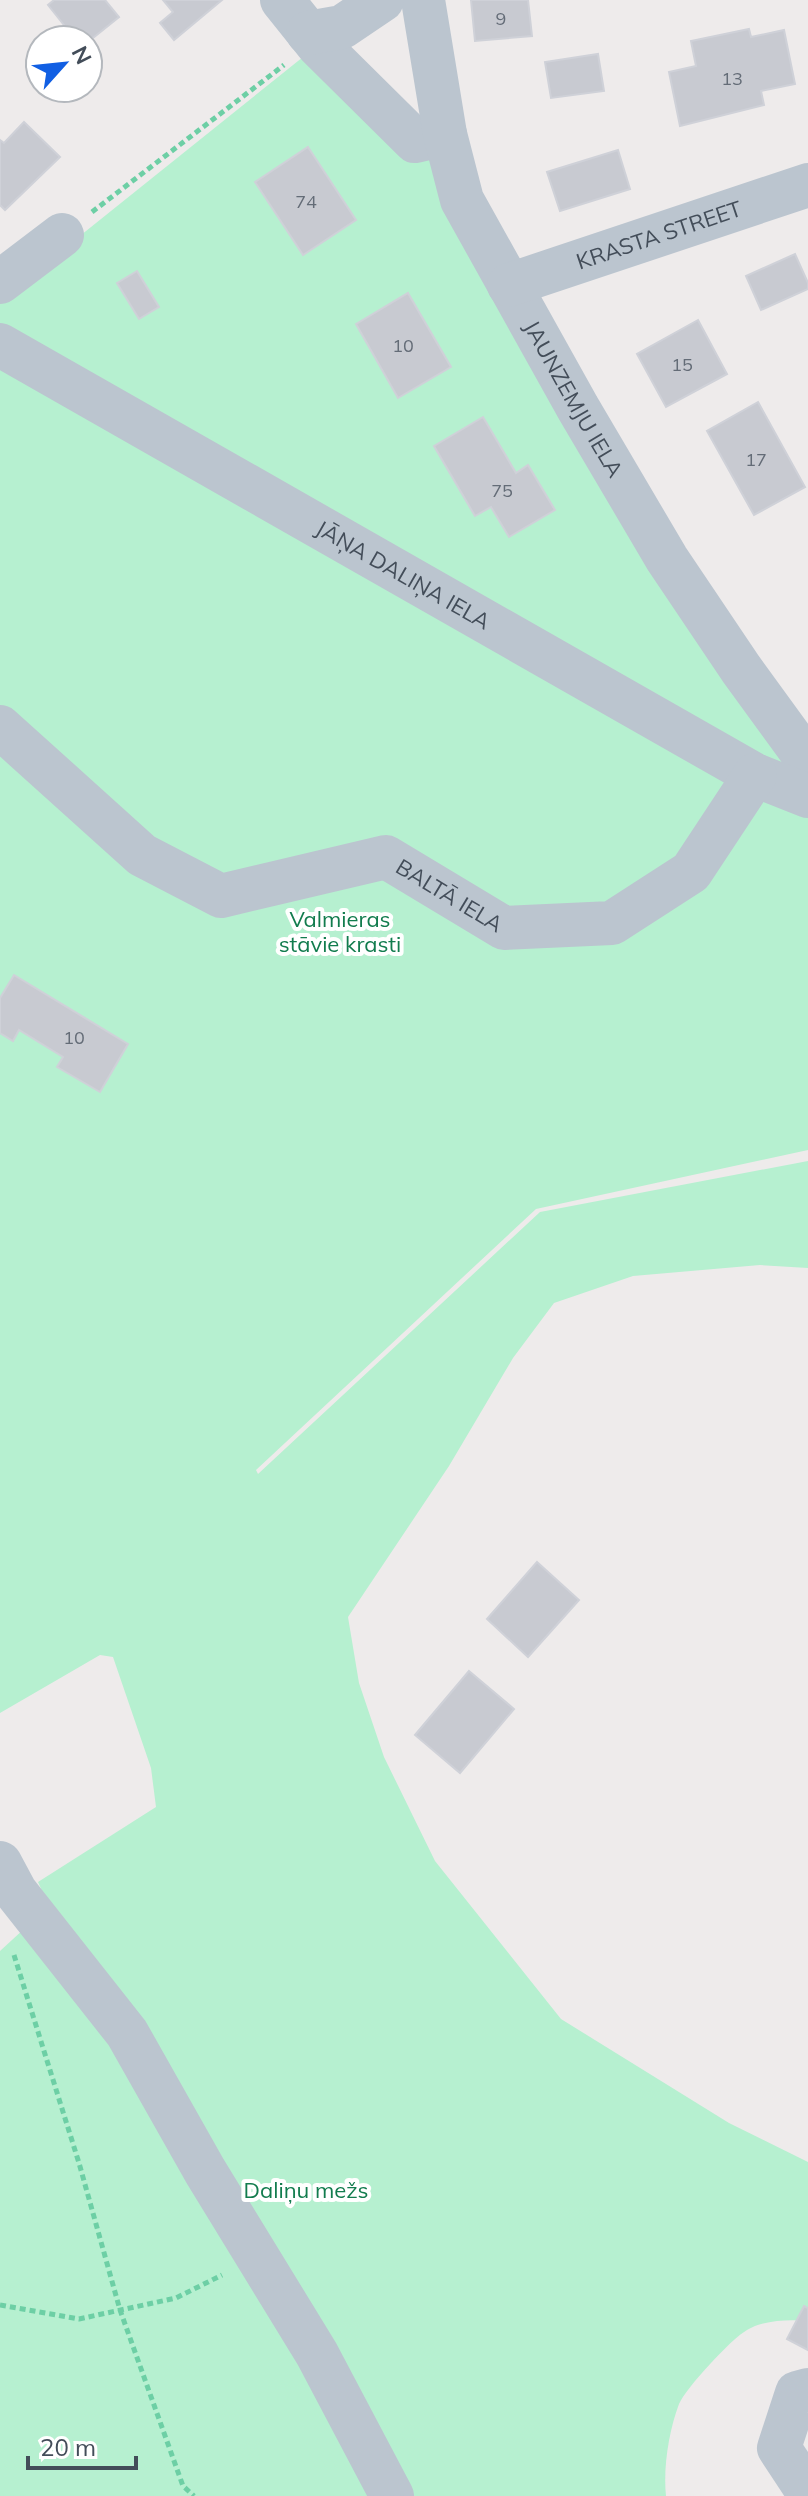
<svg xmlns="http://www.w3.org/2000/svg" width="808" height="2496" viewBox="0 0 808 2496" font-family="Mulish,sans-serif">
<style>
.green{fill:#b6f0d0}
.building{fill:#c8cad1;stroke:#cfd1d8;stroke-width:2}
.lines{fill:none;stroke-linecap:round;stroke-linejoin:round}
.path{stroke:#6dcfa5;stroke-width:5;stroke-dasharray:6 4;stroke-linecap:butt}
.minor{stroke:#bbc5cf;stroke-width:44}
.labels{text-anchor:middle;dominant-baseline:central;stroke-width:8;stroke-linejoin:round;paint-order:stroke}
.number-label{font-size:18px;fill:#646c77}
.street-label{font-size:22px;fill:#434d59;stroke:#fff}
.park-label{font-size:22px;fill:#127c4e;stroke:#fff}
</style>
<rect width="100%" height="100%" fill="#eeebeb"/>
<path class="green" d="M318 45 415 141 462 200 808 761V1150L536 1209 256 1470 258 1474 540 1212 808 1161V1268L760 1265 633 1276 554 1303 513 1358 449 1466 348 1617 359 1683 384 1757 435 1861 561 2019 729 2123 808 2162V2321C790 2319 763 2320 747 2330 731 2339 686 2388 679 2404 669 2430 663 2468 666 2496H0V1951L49 1906 38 1882 156 1807 151 1768 113 1657 100 1655 0 1713V300Z"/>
<path class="building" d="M54 0H105L119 17 88 42 76 40 48 5Z
M163 0H222L174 40 160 23 173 12Z
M471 0H528L532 36 475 41Z
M749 29 751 37 784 30 795 84 761 91 764 105 680 126 669 72 696 66 691 41Z
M598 54 604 91 551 98 545 62Z
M24 122 60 157 5 210 0 205V140L4 143Z
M308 147 356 220 303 255 255 182Z
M618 150 630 189 560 211 547 172Z
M795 254 808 283V289L761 310 746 276Z
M137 271 159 307 139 319 117 283Z
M408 293 451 367 398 398 356 324Z
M698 320 727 374 666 407 637 354Z
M758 402 805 487 754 515 707 431Z
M483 417 516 473 528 465 555 510 509 537 491 507 475 516 434 446Z
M14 975 128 1044 100 1092 57 1067 63 1057 19 1030 13 1041 0 1033V998Z
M537 1562 579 1600 528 1657 487 1619Z
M469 1671 514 1709 460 1773 415 1735Z
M804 2306 808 2308V2350L787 2339Z"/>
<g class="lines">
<path class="path" d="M92 212 284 65
M14 1955 79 2163 120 2310 183 2486 194 2496
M0 2305 79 2319 176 2298 222 2275"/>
<g class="minor">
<path d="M282 0 318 45 415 141 445 134"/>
<path id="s1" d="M423 0 445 134 462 200 578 408 667 559 741 669 808 761"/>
<path d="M308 33 342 27 382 0"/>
<path d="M0 282 62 235"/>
<path id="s2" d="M509 285 808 185"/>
<path id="s3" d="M0 345 755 775 808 796"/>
<path id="s4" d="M0 727 142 855 221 896 386 857 504 928 612 923 691 872 755 775"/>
<path d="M0 1863 15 1891 127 2033 205 2171 317 2354 392 2496"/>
<path d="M808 2390 797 2393 779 2448 808 2492"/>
</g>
</g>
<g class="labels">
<g class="number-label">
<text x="501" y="18">9</text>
<text x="732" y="78">13</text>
<text x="306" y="201">74</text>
<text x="403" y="345">10</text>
<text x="682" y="364">15</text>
<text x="756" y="459">17</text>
<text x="502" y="490">75</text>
<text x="74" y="1037">10</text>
</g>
<g class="street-label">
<text stroke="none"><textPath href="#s2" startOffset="158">KRASTA STREET</textPath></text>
<text stroke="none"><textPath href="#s1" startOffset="432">JAUNZEMJU IELA</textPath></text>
<text stroke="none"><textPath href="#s3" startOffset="464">JĀŅA DALIŅA IELA</textPath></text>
<text stroke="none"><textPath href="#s4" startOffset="524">BALTĀ IELA</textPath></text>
</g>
<g class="park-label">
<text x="340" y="919">Valmieras<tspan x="340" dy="25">stāvie krasti</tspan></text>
<text x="306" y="2190">Daliņu mežs</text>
</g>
</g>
<g transform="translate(64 64) rotate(63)"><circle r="38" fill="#ffffff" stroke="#b4b8bd" stroke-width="2"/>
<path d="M0-6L14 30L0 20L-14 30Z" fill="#115fe3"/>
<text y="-12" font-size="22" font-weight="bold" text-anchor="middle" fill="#434d59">N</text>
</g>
<path d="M28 2456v12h108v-12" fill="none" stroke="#434d59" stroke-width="4"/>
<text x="40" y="2456" font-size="24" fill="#434d59" stroke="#ffffff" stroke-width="6" paint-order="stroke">20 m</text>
</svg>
